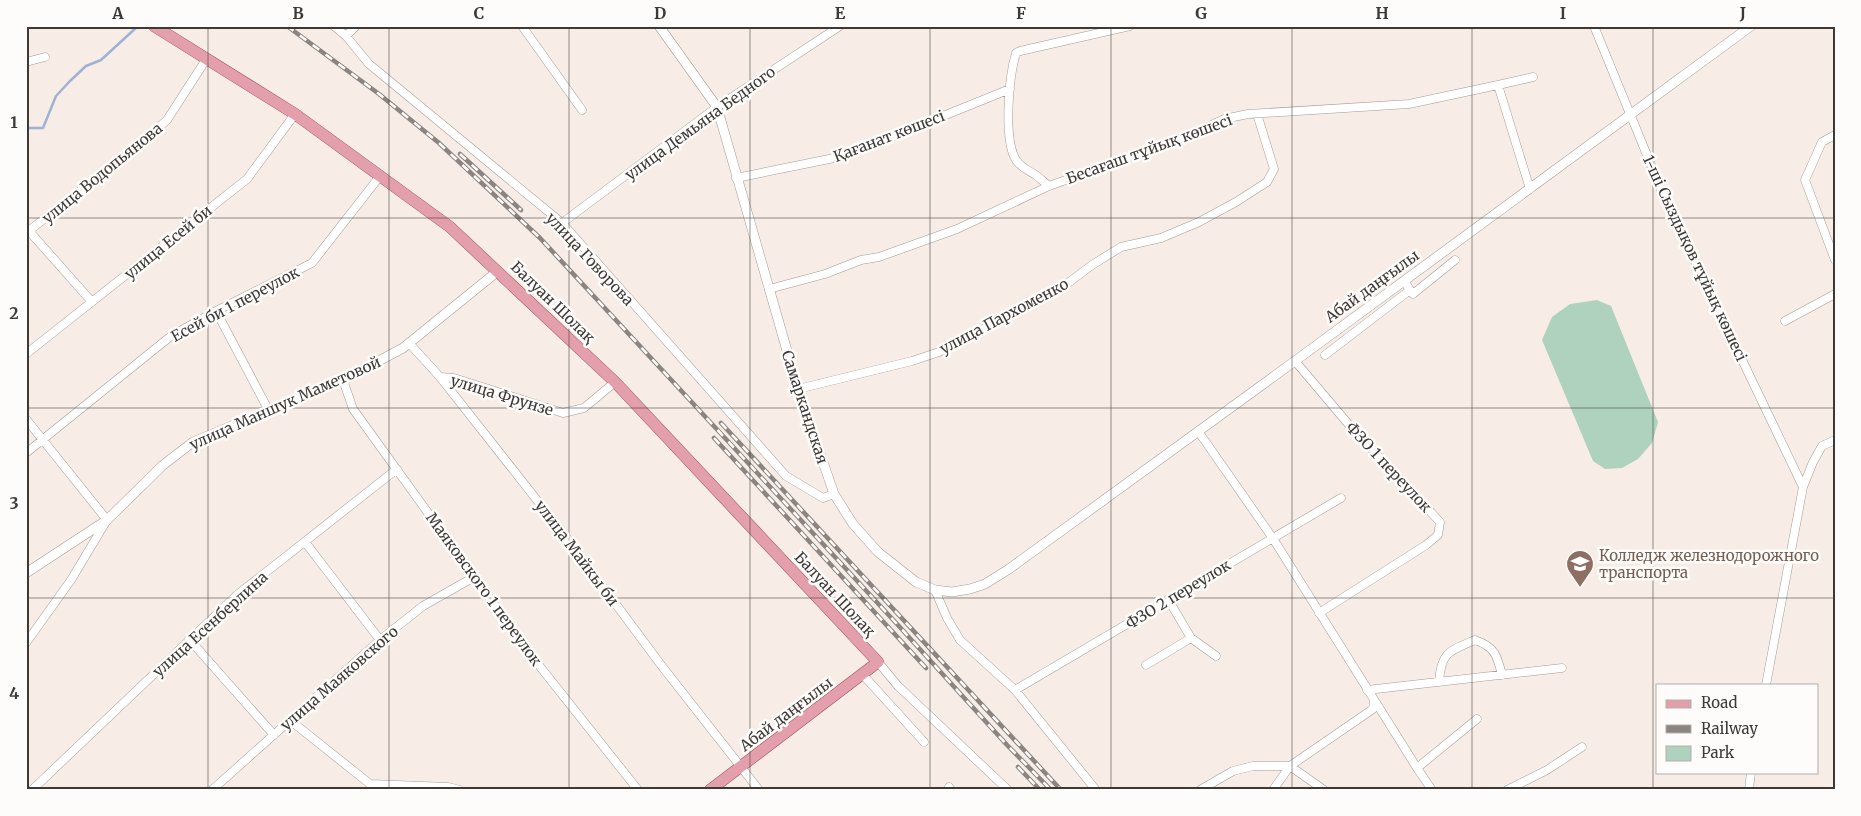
<svg xmlns="http://www.w3.org/2000/svg" width="1861" height="816" viewBox="0 0 1861 816" font-family="Merriweather,serif">
<style>
.green{fill:#aed2be}
.lines{fill:none;stroke-linecap:round;stroke-linejoin:round}
.stream{stroke:#9fb2d6;stroke-width:2.5}
.minor-casing{stroke:#a59c95;stroke-width:9}
.tertiary-casing{stroke:#a59c95;stroke-width:10}
.primary-casing{stroke:#9e5261;stroke-width:12}
.minor{stroke:#fff;stroke-width:8}
.tertiary{stroke:#fff;stroke-width:9}
.primary{stroke:#e49fad;stroke-width:11}
.rail-casing{stroke:#8b8480;stroke-width:4.5}
.rail{stroke:#fefcfa;stroke-width:2.5;stroke-dasharray:8;stroke-linecap:butt}
.grid{fill:none;stroke:#3d3937;stroke-width:1;stroke-opacity:0.55}
.labels{text-anchor:middle;dominant-baseline:central;stroke-width:5;stroke-linejoin:round;paint-order:stroke}
.street-label{font-size:15px;fill:#3d3937;stroke:#fefcfa}
.education-label{font-size:15px;fill:#785e54;stroke:#fefcfa;text-anchor:start}
.neatline{fill:none;stroke:#3d3937;stroke-width:2}
.grid-label{font-size:16px;text-anchor:middle;font-weight:bold;fill:#3d3937}
</style>
<rect width="100%" height="100%" fill="#f7ede6"/>
<path class="green" d="M1597 300 1611 306 1658 422 1652 443 1638 459 1622 468 1605 469 1593 461 1542 340 1552 317 1570 304Z"/>
<g class="lines">
<path class="stream" d="M26 128H43L56 96 70 81 86 66 101 60 138 26"/>
<defs>
<path id="minor" d="M334 26 346 36 369 64 562 223 786 476 823 498 834 494
M522 26 582 110
M1594 26 1665 199 1803 487
M346 36 356 26
M26 62 45 57
M1498 85 1533 77
M1835 135 1822 142 1805 180 1835 260
M736 178 844 156 1010 89
M1049 186C1045 183 1041 179 1037 176 1029 170 1022 169 1016 160 1003 139 1009 76 1016 53L1020 51 1130 26
M562 223 717 107 840 26
M29 231 92 302
M26 233 139 145 167 120 207 58
M769 289 825 274 861 260 879 257 957 229 1049 186 1188 136 1224 119 1248 114 1409 104 1498 85 1530 189
M1410 290 1413 294 1455 260
M216 311 269 411
M1785 321 1835 294
M409 343 440 377 566 537 661 665 759 790
M26 354 247 179 295 114
M1325 355 1410 290 1404 281
M1295 361 1350 426 1440 522 1438 535 1426 545 1319 613
M440 377 454 378 563 413 584 408 615 382
M343 380 353 409 530 654 638 790
M798 389 912 361 939 352 1060 289 1092 265 1121 247 1161 238 1199 222 1236 202 1267 182 1274 169 1257 114
M26 419 107 520 71 580 26 643
M1198 431 1272 537 1417 768 1432 790
M26 453 171 336 216 311 312 263 380 176
M305 542 380 640
M935 590 947 618 960 640 1015 690 1096 790
M1168 599 1191 638 1216 656
M189 639 274 735
M878 662 898 686 1008 790
M1146 665 1191 638
M863 675 924 742
M1439 682C1441 652 1449 651 1475 640 1495 647 1497 655 1502 675
M1766 685 1803 487 1813 462 1822 446 1835 440
M1015 690 1341 498
M1367 690 1562 668
M291 721 370 784
M1417 768 1477 719
M949 787 951 790
M32 790 237 595 397 469
M212 790 380 640 423 606 474 577
M376 790 370 784 448 787 460 790
M1200 790 1233 771 1253 766H1290L1324 790
M1273 790 1290 766 1373 709 1374 700
M1507 790 1547 770 1582 747
M1749 790 1751 772"/>
<path id="tertiary" d="M659 26 717 107 798 389 834 494 853 524 878 552 916 582 935 590 952 592 970 589 985 584 1009 569 1295 361 1751 26
M26 573 107 520 163 465 193 442 343 380 403 348 498 271"/>
<path id="primary" d="M154 26 295 114 450 227 615 382 878 662 710 790"/>
</defs>
<use href="#minor" class="minor-casing"/>
<use href="#tertiary" class="tertiary-casing"/>
<use href="#primary" class="primary-casing"/>
<use href="#minor" class="minor"/>
<use href="#tertiary" class="tertiary"/>
<use href="#primary" class="primary"/>
<defs>
<path id="rail" d="M287 26 379 94 439 143 540 238 897 624 1007 745 1051 790
M460 154 521 210
M721 423 1061 790
M714 438 926 668
M1018 767 1040 790"/>
</defs>
<use href="#rail" class="rail-casing"/>
<use href="#rail" class="rail"/>
</g>
<path class="grid" d="M208 26V790M389 26V790M569 26V790M750 26V790M930 26V790M1111 26V790M1292 26V790M1472 26V790M1653 26V790M26 218H1835M26 408H1835M26 598H1835"/>
<defs>
<symbol id="university-pin" viewBox="-11 -11 22 30"><path d="M0 17L-7.5 6A9.5 9.5 0 1 1 7.5 6Z" fill="#8d6e63" stroke="#fefcfa"/><path d="M0-5L7-2L0 1L-7-2ZM-4 1L0 2.5L4 1V4Q0 6-4 4Z" fill="#fff"/></symbol>
</defs>
<g fill-rule="evenodd">
<use href="#university-pin" x="1564" y="548" width="32" height="43"/>
</g>
<g class="labels">
<g class="street-label">
<text transform="translate(700 123) rotate(-36)">улица Демьяна Бедного</text>
<text transform="translate(889 136) rotate(-21)">Қағанат көшесі</text>
<text transform="translate(1149 149) rotate(-20)">Бесағаш тұйық көшесі</text>
<text transform="translate(102 173) rotate(-39)">улица Водопьянова</text>
<text transform="translate(168 242) rotate(-39)">улица Есей би</text>
<text transform="translate(1695 258) rotate(65)">1-ші Сыздықов тұйық көшесі</text>
<text transform="translate(590 259) rotate(47)">улица Говорова</text>
<text transform="translate(1372 286) rotate(-36)">Абай даңғылы</text>
<text transform="translate(553 302) rotate(44)">Балуан Шолақ</text>
<text transform="translate(235 304) rotate(-28)">Есей би 1 переулок</text>
<text transform="translate(1004 316) rotate(-28)">улица Пархоменко</text>
<text transform="translate(502 395) rotate(17)">улица Фрунзе</text>
<text transform="translate(285 403) rotate(-24)">улица Маншук Маметовой</text>
<text transform="translate(805 407) rotate(72)">Самаркандская</text>
<text transform="translate(1389 467) rotate(47)">ФЗО 1 переулок</text>
<text transform="translate(577 553) rotate(53)">улица Майкы би</text>
<text transform="translate(484 589) rotate(54)">Маяковского 1 переулок</text>
<text transform="translate(835 594) rotate(47)">Балуан Шолақ</text>
<text transform="translate(1178 594) rotate(-31)">ФЗО 2 переулок</text>
<text transform="translate(210 624) rotate(-42)">улица Есенберлина</text>
<text transform="translate(339 678) rotate(-41)">улица Маяковского</text>
<text transform="translate(786 714) rotate(-37)">Абай даңғылы</text>
</g>
<g class="education-label">
<text x="1599" y="555">Колледж железнодорожного<tspan x="1599" dy="17">транспорта</tspan></text>
</g>
</g>
<rect width="1861" height="816" fill="none" stroke="#fefcfa" stroke-width="55"/>
<rect x="1656" y="684" width="162" height="90" fill="#fefcfa" stroke="#b1aeac"/>
<rect x="1666" y="700" width="25" height="8" fill="#e49fad" stroke="#b1aeac"/>
<text x="1701" y="708" font-size="15" fill="#3d3937">Road</text>
<rect x="1666" y="725" width="25" height="8" fill="#8b8480" stroke="#b1aeac"/>
<text x="1701" y="734" font-size="15" fill="#3d3937">Railway</text>
<rect x="1666" y="746" width="25" height="15" fill="#aed2be" stroke="#b1aeac"/>
<text x="1701" y="758" font-size="15" fill="#3d3937">Park</text>
<rect x="28" y="28" width="1806" height="760" class="neatline"/>
<g class="grid-label">
<text x="118" y="19">A</text>
<text x="298" y="19">B</text>
<text x="479" y="19">C</text>
<text x="660" y="19">D</text>
<text x="840" y="19">E</text>
<text x="1021" y="19">F</text>
<text x="1201" y="19">G</text>
<text x="1382" y="19">H</text>
<text x="1563" y="19">I</text>
<text x="1743" y="19">J</text>
<text x="14" y="128">1</text>
<text x="14" y="319">2</text>
<text x="14" y="509">3</text>
<text x="14" y="699">4</text>
</g>
</svg>
